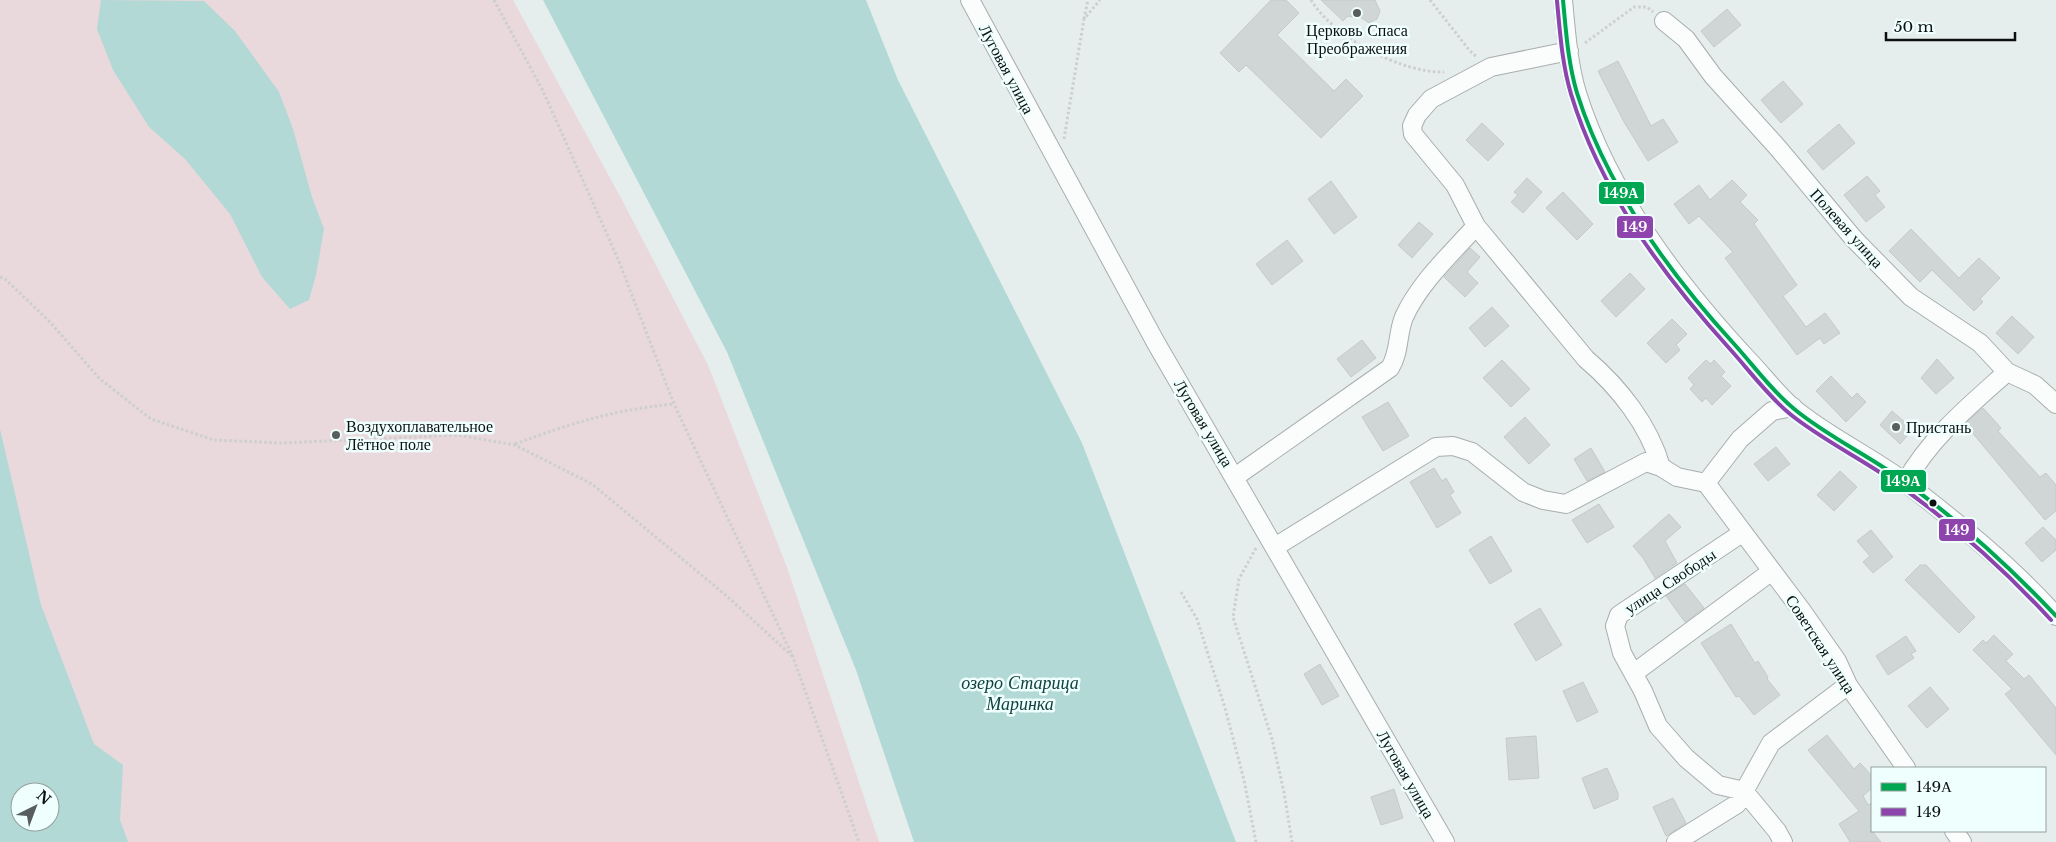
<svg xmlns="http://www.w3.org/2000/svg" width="2056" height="842" viewBox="0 0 2056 842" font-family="'Libre Baskerville',serif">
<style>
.green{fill:#e9d8dc;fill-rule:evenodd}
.water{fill:#b2d9d5;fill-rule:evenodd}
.building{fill:#cfd6d5;stroke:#c4caca}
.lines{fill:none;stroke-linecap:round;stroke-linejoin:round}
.minor-casing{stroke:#a7aead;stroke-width:20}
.path{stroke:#cccfce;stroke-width:3;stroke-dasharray:2.5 2.5;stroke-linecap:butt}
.minor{stroke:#fbfcfc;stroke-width:18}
.bus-1-casing{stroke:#effffd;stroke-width:8}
.bus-2-casing{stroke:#effffd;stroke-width:8}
.bus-1{stroke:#00a651;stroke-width:4}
.bus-2{stroke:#8e44ad;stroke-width:4}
.poi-dot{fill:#585e5d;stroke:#effffd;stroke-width:2}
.bus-dot{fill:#0c1110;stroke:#effffd;stroke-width:2}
.labels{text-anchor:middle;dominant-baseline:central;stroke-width:5;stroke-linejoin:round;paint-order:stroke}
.poi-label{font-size:16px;fill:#0c1110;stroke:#effffd;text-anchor:start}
.street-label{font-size:16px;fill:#0c1110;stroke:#effffd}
.water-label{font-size:18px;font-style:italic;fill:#11413e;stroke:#effffd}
.line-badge{stroke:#effffd;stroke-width:2}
.badge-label{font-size:14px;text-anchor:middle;font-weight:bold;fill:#fff}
</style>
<rect width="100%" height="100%" fill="#e6eeed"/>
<path class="green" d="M0 0H513L622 200 708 365 788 570 879 842H0ZM20 792H50V822H20Z"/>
<path class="water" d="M101 0 204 1 235 31 279 92 293 129 312 197 324 229 316 275 309 300 290 309 262 277 230 214 185 159 149 127 113 70 97 29Z
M543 0H866L898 80 1082 443 1236 842H914L856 670 727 352Z
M0 429 41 605 94 744 123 765 120 820 128 842H0ZM20 792H50V822H20Z"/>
<path class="building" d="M1271 0H1286L1299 13 1277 35 1334 91 1346 79 1363 96 1321 138 1246 65 1239 72 1220 53Z
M1321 0H1375L1380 11 1377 19 1369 23 1357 15 1352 17 1348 16 1343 21Z
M1727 9 1741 25 1714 47 1701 31Z
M1618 61 1651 126 1663 119 1678 142 1648 161 1624 122 1598 71Z
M1783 81 1803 104 1781 123 1761 100Z
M1482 123 1504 144 1488 161 1466 140Z
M1839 124 1855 143 1823 170 1807 151Z
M1867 176 1880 191 1875 195 1885 207 1866 222 1844 195Z
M1527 178 1542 192 1523 213 1511 202 1518 195 1514 192Z
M1732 180 1747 195 1740 202 1758 220 1754 224 1797 285 1783 296 1806 327 1825 313 1840 333 1824 344 1820 338 1797 355 1725 258 1733 252 1699 216 1689 224 1674 204 1699 185 1710 200Z
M1331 181 1357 217 1334 234 1308 199Z
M1563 192 1593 224 1577 240 1546 208Z
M1419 222 1433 234 1412 258 1398 245Z
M1911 229 1959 278 1979 258 2000 278 1980 299 1983 302 1974 311 1932 270 1920 282 1889 251Z
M1287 240 1303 261 1272 285 1256 264Z
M1470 248 1480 257 1467 272 1478 283 1465 297 1444 277Z
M1630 273 1645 289 1616 317 1601 301Z
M1492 307 1509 326 1485 347 1469 328Z
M2012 316 2034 337 2018 354 1996 333Z
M1672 319 1687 334 1676 345 1680 350 1666 363 1647 343Z
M1362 340 1376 358 1351 377 1337 359Z
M1937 359 1954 378 1936 394 1921 378Z
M1502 360 1530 389 1511 407 1483 378Z
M1706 360 1711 364 1714 360 1725 372 1721 376 1731 386 1712 405 1706 398 1702 402 1690 389 1694 385 1688 378Z
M1831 376 1852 398 1857 393 1866 402 1846 422 1816 391Z
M1388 402 1409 436 1383 451 1362 417Z
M1983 408 2001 428 1998 431 2040 477 2046 473 2056 485V511L2045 520 1965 424Z
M1892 411 1913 429 1900 444 1880 425Z
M1525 417 1550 445 1529 464 1504 437Z
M1776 447 1790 464 1768 481 1754 464Z
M1591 448 1605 472 1587 481 1574 459Z
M1434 468 1442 481 1446 478 1454 492 1450 495 1461 513 1437 528 1410 482Z
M1840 471 1857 487 1834 511 1817 495Z
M1599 504 1614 527 1587 543 1572 520Z
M1669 514 1681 527 1665 541 1677 563 1655 578 1643 558 1633 546Z
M2043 527 2056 540V550L2042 562 2025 543Z
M1871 530 1893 557 1873 573 1863 562 1870 556 1857 541Z
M1491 536 1512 571 1490 584 1469 550Z
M1920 565H1926L1975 617 1959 633 1905 580Z
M1685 584 1704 608 1685 622 1666 596Z
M1540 608 1562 645 1536 661 1514 624Z
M1731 624 1755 663 1758 661 1768 677 1767 679 1780 695 1754 715 1739 696 1736 697 1701 643Z
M1994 635 2013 654 2006 661 2024 679 2029 675 2056 708V755L2005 694 2012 689 1973 650 1983 640 1986 643Z
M1906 636 1916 651 1911 654 1914 658 1888 675 1876 656Z
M1320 664 1339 696 1322 705 1304 674Z
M1583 682 1598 712 1577 722 1563 691Z
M1930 687 1949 709 1927 728 1908 706Z
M1827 735 1854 769 1860 763 1872 776V788L1863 796 1868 805 1872 803V831L1881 842H1850L1839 824 1859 811 1808 750Z
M1536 736 1539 778 1509 780 1506 738Z
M1607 768 1618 793V799L1594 809 1582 778Z
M1394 789 1403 818 1381 825 1371 797Z
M1673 798 1686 823 1666 836 1653 807Z"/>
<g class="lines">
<defs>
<path id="minor" d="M970 0 1156 343 1445 842
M1563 0C1566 31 1568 63 1577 93 1609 195 1679 286 1751 363 1765 378 1778 395 1793 408 1828 437 1870 456 1906 483 1958 523 2012 567 2056 616
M1664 21 1686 39 1713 76 1778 148 1854 239 1911 297 1980 343 2007 372 2035 385 2056 404
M1476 226 1586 359C1619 387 1649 425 1661 467L1677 477 1706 483 1802 611 1837 661 1848 685 1906 768
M1235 477 1390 368C1400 352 1397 334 1404 317 1420 282 1451 254 1476 226L1455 185 1413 134 1412 126 1417 115 1431 99 1491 67 1569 51
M1706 483 1740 439 1772 411 1793 407
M1905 483C1930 438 1969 406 2007 372
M1742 533 1619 615 1615 626 1622 653 1643 691 1658 726 1686 758 1718 785 1744 791 1777 831 1783 842
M1275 547 1436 447 1453 446 1472 452 1523 492 1543 500 1566 504 1646 462 1661 467
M1634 673 1772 571
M1954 831 1962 842
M1676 842 1737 804 1771 743 1848 685"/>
</defs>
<use href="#minor" class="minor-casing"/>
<path class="path" d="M494 0 543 91 618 259 674 404 793 657 859 842
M1311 0C1333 37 1401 73 1444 72
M1430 0 1470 51 1477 57
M1084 19 1088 0
M1585 43 1634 7H1647L1653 12
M1064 139 1084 19 1100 0
M0 277 5 279 49 321 100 379 151 419 214 440 282 443 458 435 515 445 592 484 728 597 793 657
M515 444C572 423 613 410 674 404
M1256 548 1239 579 1233 617 1272 739 1284 792 1292 842
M1181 592 1197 619 1225 708 1244 780 1256 842"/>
<use href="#minor" class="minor"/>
<defs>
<path id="bus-1" d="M1563 0C1566 31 1568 63 1577 93 1607 188 1668 272 1735 345 1754 366 1771 390 1793 408 1824 434 1860 451 1892 473 1952 514 2007 564 2056 616"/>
<path id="bus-2" d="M1557 1C1560 32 1562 64 1571 94 1600 190 1662 274 1729 348 1749 370 1767 395 1790 414 1821 439 1858 457 1890 479 1949 520 2003 568 2051 620"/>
</defs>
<use href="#bus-1" class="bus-1-casing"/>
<use href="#bus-2" class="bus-2-casing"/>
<use href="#bus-1" class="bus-1"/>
<use href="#bus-2" class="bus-2"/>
</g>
<g class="poi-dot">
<circle cx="1357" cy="13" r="5"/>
<circle cx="1896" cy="427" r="5"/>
<circle cx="336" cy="435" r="5"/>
</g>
<circle class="bus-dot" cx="1933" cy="503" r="4.5"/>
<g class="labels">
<g class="poi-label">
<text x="1357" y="30" text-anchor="middle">Церковь Спаса<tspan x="1357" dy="18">Преображения</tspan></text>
<text x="346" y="426">Воздухоплавательное<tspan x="346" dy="18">Лётное поле</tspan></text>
<text x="1906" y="427">Пристань</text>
</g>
<g class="street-label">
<text transform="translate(1007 69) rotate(62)">Луговая улица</text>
<text transform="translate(1847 228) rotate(48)">Полевая улица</text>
<text transform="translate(1204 423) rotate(59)">Луговая улица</text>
<text transform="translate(1670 581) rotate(-33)">улица Свободы</text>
<text transform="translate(1821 644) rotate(57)">Советская улица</text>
<text transform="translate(1406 774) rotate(60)">Луговая улица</text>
</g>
<g class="water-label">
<text x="1020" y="683">озеро Старица<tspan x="1020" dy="21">Маринка</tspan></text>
</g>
</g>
<g class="line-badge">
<rect x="1598" y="181" width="47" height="24" rx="5" fill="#00a651"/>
<rect x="1616" y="215" width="38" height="24" rx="5" fill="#8e44ad"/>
<rect x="1880" y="469" width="47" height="24" rx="5" fill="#00a651"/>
<rect x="1938" y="518" width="38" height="24" rx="5" fill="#8e44ad"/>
</g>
<g class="badge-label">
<text x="1621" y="198">149А</text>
<text x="1635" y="232">149</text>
<text x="1903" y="486">149А</text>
<text x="1957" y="535">149</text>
</g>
<rect x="1871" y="767" width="175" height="65" fill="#effffd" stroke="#94a09e"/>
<rect x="1881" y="783" width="25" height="8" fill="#00a651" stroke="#94a09e"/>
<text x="1916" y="792" font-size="15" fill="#0c1110">149А</text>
<rect x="1881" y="808" width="25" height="8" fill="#8e44ad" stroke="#94a09e"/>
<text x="1916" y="817" font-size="15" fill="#0c1110">149</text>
<g transform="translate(35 807) rotate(42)"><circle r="24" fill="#effffd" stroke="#94a09e"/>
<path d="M0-4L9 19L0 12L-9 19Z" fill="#585e5d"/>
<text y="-8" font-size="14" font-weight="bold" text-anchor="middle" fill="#0c1110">N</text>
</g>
<path d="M1886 32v8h129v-8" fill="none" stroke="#0c1110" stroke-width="2.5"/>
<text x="1894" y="32" font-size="15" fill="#0c1110" stroke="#effffd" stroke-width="4" paint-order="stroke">50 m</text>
</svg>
